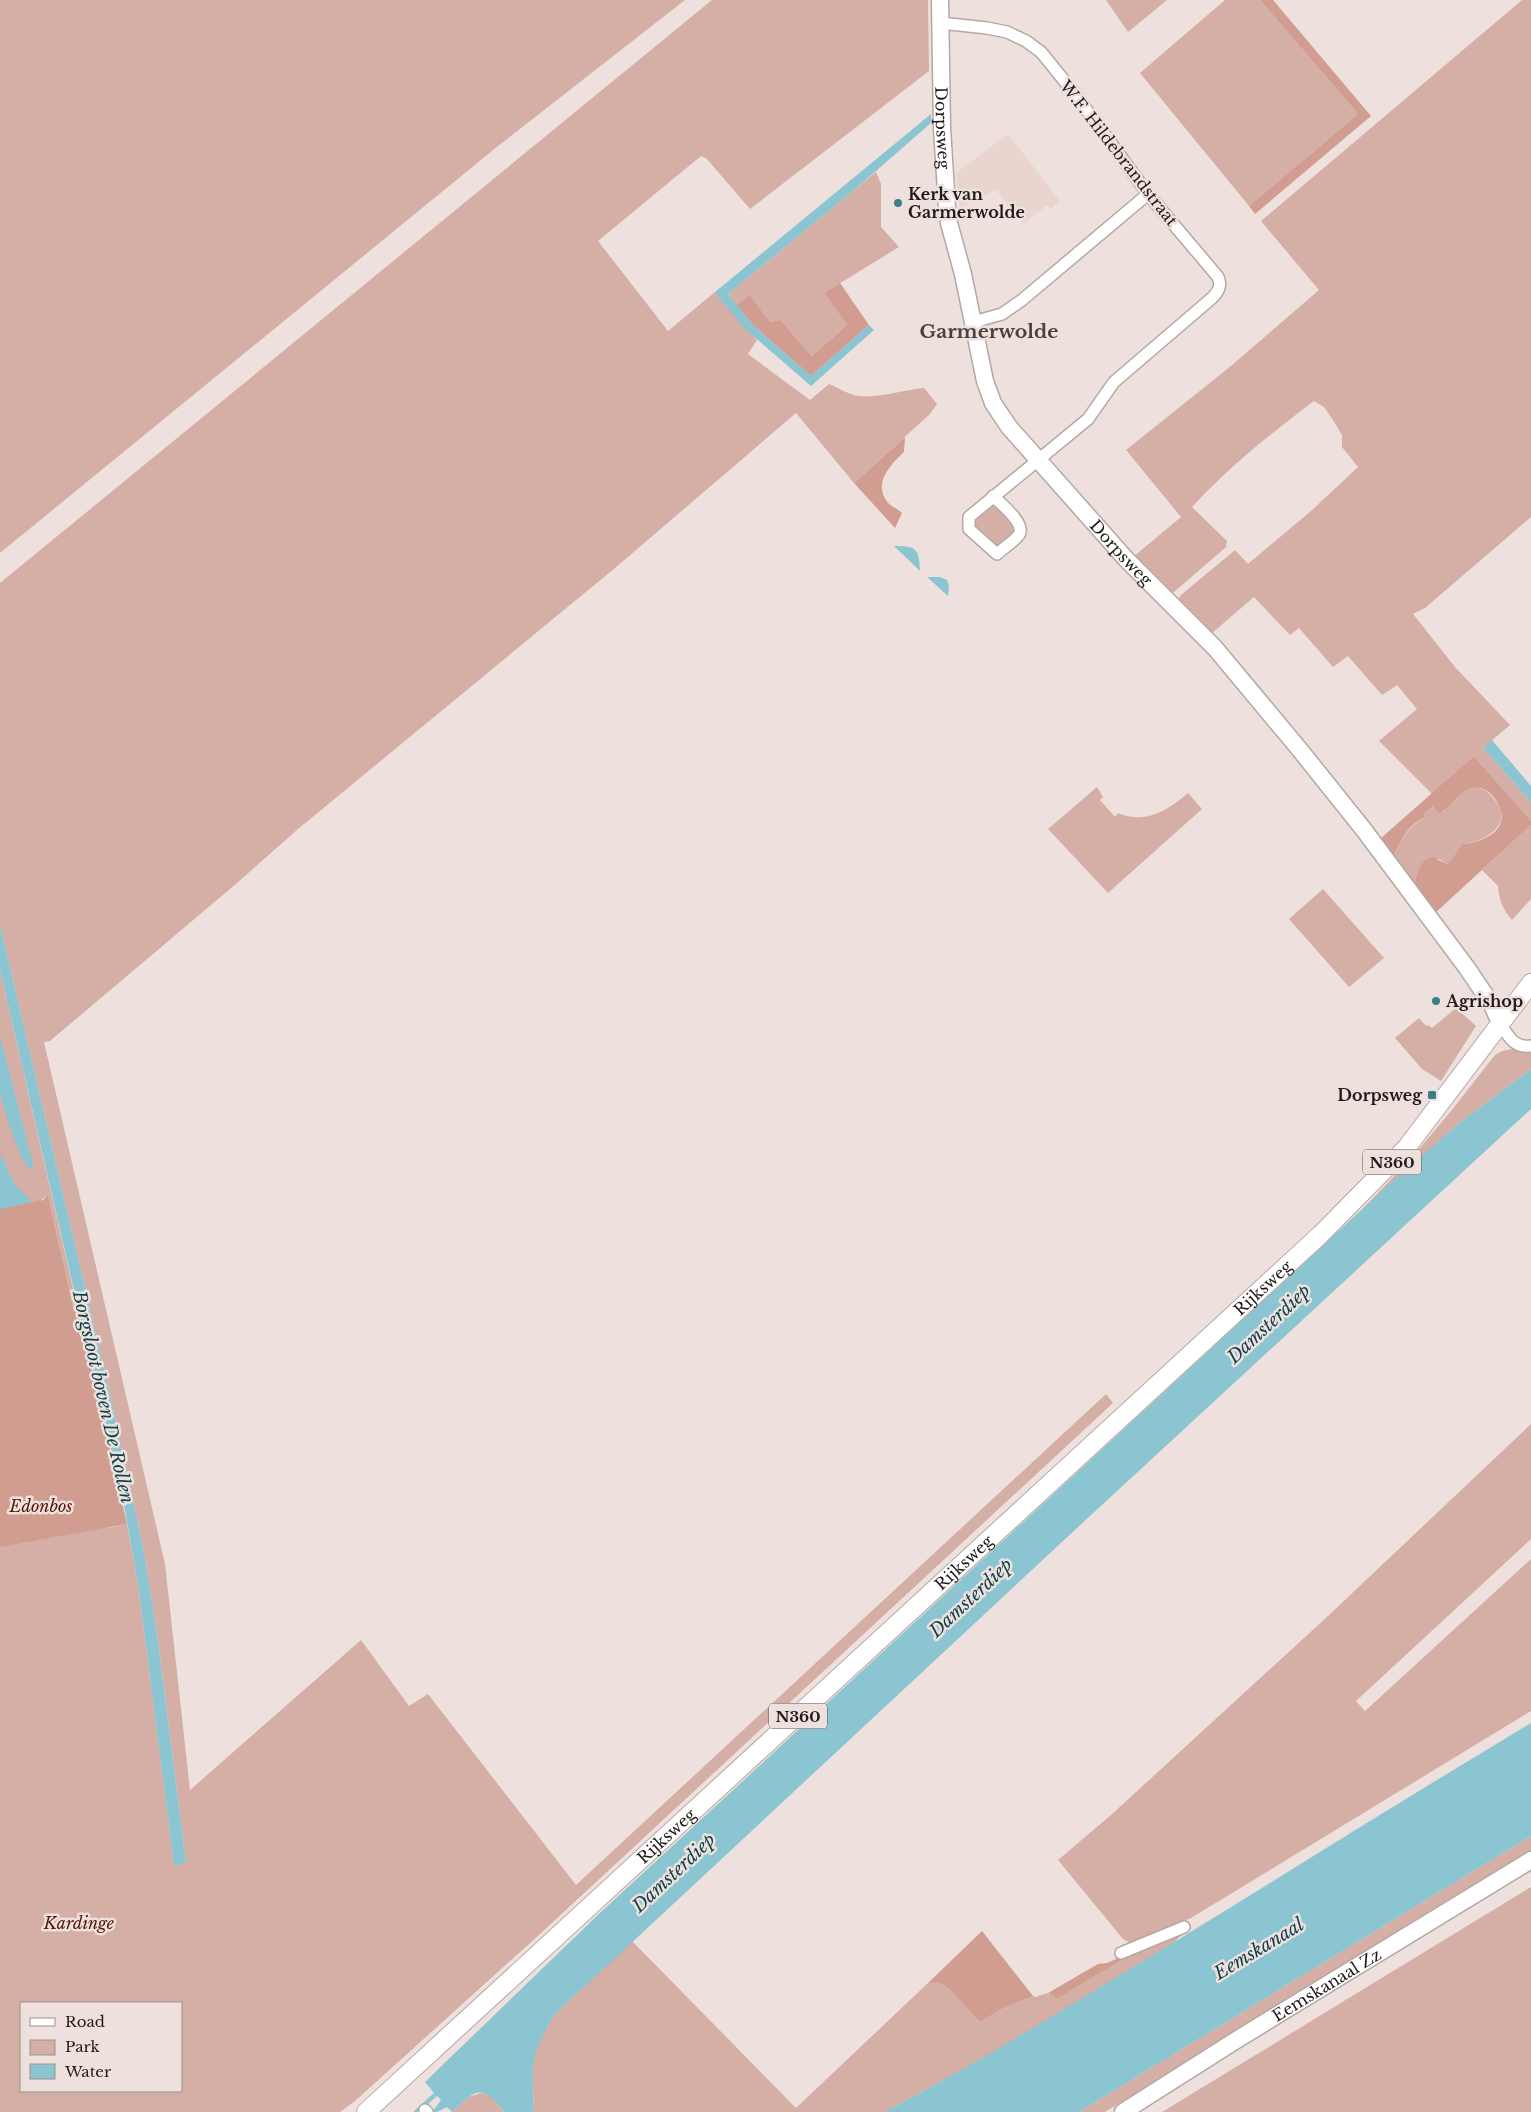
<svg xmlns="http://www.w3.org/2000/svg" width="1531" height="2112" viewBox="0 0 1531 2112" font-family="'Libre Baskerville',serif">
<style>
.built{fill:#ead4ce}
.green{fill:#d5afa5;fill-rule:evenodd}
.forest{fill:#d09d90}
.water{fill:#8ac5d1}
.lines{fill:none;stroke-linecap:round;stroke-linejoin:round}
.street-casing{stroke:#b4a8a4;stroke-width:14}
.secondary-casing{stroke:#b4a8a4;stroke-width:19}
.primary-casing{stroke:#b4a8a4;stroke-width:20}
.street{stroke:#fff;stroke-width:11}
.secondary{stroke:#fff;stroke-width:16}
.primary{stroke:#fff;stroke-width:18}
.poi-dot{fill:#397f8b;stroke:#eee0dd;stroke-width:2}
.labels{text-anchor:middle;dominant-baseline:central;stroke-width:5;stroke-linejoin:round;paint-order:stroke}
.shield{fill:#eee0dd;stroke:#5d5554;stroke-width:1}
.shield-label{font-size:15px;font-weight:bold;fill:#1f1a19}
.street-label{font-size:16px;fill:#1f1a19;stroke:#eee0dd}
.poi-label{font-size:16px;font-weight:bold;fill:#1f1a19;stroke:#eee0dd;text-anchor:start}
.park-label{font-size:16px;font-style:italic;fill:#531607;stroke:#eee0dd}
.water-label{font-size:18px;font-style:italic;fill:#0c434c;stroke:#eee0dd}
.quarter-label{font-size:19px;font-weight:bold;fill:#4b403e;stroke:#eee0dd}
</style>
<rect width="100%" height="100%" fill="#eee0dd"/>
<path class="built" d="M1008 134 1060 201 1051 209 1047 205 1024 224 996 190 960 208 956 173Z"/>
<path class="green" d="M0 0H685L498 146 0 553Z
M712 0H928L929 71 750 209 706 158 701 156 598 241 668 331 715 292 757 340 748 354 810 400 829 384C837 387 846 393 854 395 874 400 902 390 924 388L937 404 930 414 854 483 796 413 615 568 298 829 237 883 50 1041 44 1042 165 1564 190 1790 361 1640 409 1706 428 1694 576 1885 1106 1394 1113 1403 540 1934 355 2101 340 2112H0V970L78 1310 74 1311 48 1195 40 1201 107 1528 127 1524 138 1584 174 1864 177 1866 186 1862 157 1634 144 1552 109 1390 0 925V583ZM21 2003H181V2091H21Z
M1106 0H1167L1128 32Z
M1225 0H1260L1358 114 1249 206 1140 73Z
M1522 0H1531V517L1425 608 1413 614 1455 667 1510 725 1483 748 1531 802V821L1474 756 1432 794 1379 741 1417 709 1397 685 1382 695 1348 656 1333 667 1299 628 1290 635 1254 597 1211 634 1177 601 1181 595 1235 550 1248 564 1311 511 1358 467 1342 447V435L1333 420 1324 407 1314 401C1269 435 1230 466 1192 507L1227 541 1226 547 1174 592 1169 594 1132 558 1181 517 1126 450 1231 366 1319 290 1261 221Z
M876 172 881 184V227L899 247 824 293 847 325 812 356 780 320 770 322 750 295 736 305 728 294Z
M994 502 1019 528 998 549 971 522Z
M1097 787 1103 797 1100 800 1115 817 1118 813C1146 825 1168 810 1188 793L1202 809 1108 893 1048 829Z
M1475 787C1485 789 1488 792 1494 799 1516 824 1485 842 1462 844L1452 861 1447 864 1439 859 1420 866 1414 885 1393 857C1402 840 1408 826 1426 817L1424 814 1433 806 1443 811 1463 792Z
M1531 825V899L1512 920C1503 909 1499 901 1498 886L1482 870Z
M1323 889 1384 958 1349 987 1289 919Z
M1456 1008 1476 1026 1441 1081 1422 1069 1395 1038 1419 1018 1426 1026 1428 1025 1432 1028Z
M1512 1049 1531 1052V1069L1458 1124 1357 1215 1414 1155 1451 1111 1495 1055 1502 1051Z
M1531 1424V1539L1356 1701 1365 1711 1531 1559V1711L1191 1918 1130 1943 1123 1939 1058 1860 1111 1815 1328 1616Z
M1531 1836V1851L1105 2112H1079Z
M1531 1887V2112H1162Z
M1178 1932 1180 1936 1174 1943 986 2057 885 2112H534L532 2066 540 2038 554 2015 632 1941 796 2108 928 1983H939L948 1988 980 2022 1000 2010 1033 1996 1035 1997 1048 1993 1057 1999 1145 1946Z
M481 2093C492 2094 497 2104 504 2112H452L468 2097Z"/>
<path class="forest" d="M1260 0H1273L1371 116 1255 214 1249 206 1358 114Z
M840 283 869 325 811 376 753 325 736 305 750 295 770 322 780 320 812 356 847 325 824 293Z
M905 437 904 452C891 464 874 482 886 500 889 506 897 508 902 513L895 528 854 483Z
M1474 756 1531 821V825L1434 914 1414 885C1418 872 1419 861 1432 857L1447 864 1451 861 1462 844C1476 843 1496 837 1501 822 1506 808 1488 784 1473 788 1458 791 1452 807 1439 813L1433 806 1424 814 1426 817C1408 824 1401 841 1393 857L1380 839Z
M48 1195 74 1311 78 1310 127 1524 0 1547V1209L43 1200Z
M982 1931 1033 1996 1000 2010 980 2022 948 1988 939 1983H928Z
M1145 1946 1057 1999 1048 1993 1098 1964 1107 1963Z"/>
<path class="water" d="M931 114V123L853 191 728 294 753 325 811 376 869 325 874 330 811 386 743 327 715 292Z
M894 546C916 546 919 548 920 571Z
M927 577H940L947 580 949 586 948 596Z
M1492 740 1531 786V802L1483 748Z
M0 925 109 1390 144 1552 157 1634 186 1862 177 1866 174 1865 138 1584 125 1511 0 970Z
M0 1036 33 1164 32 1170C21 1166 2 1105 0 1091 0 1074 0 1054 0 1036Z
M1531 1069V1109L1077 1528 554 2015C529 2056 532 2066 534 2112H504C482 2083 476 2089 452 2112L447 2107 437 2112H432L441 2100 437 2096 419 2112H413L434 2093 425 2082 601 1912 1384 1189 1458 1124Z
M0 1153 14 1183 32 1202 0 1209Z
M1531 1723V1836L1079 2112H885C951 2077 1015 2039 1079 2000 1230 1909 1379 1814 1531 1723Z"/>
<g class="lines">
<defs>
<path id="street" d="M941 23 987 28 1007 32 1026 41 1041 52 1075 94 1148 194 1218 277C1222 286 1218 292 1212 298L1114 382 1088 419 969 517V529L997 554C1003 548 1012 543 1018 536 1028 525 1001 504 993 496
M973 322 1002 314 1022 300 1148 194
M1501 1025C1509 1037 1514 1048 1531 1046
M1121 1953 1184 1927
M425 2110 427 2112"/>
<g id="secondary">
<path id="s1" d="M940 0 942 128 947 207 949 223 963 274 985 381 993 403 1009 427 1126 559 1215 648 1300 750 1364 830 1467 968 1492 1005 1501 1025"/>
<path id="s2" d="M1123 2112 1238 2039 1531 1860"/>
</g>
<g id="primary">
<path id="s3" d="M366 2112 1320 1235 1407 1147 1531 983"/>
</g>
</defs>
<use href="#street" class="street-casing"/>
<use href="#secondary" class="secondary-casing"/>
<use href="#primary" class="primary-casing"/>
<use href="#street" class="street"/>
<use href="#secondary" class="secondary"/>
<use href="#primary" class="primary"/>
</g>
<g class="poi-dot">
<circle cx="898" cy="203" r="5"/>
<circle cx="1436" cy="1001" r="5"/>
<rect x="1427" y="1090" width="10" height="10" rx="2.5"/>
</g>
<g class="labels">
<g class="shield">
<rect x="1363" y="1149.5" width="58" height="25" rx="4"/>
<rect x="769" y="1703.5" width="58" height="25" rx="4"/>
</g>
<g class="shield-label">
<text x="1392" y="1162">N360</text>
<text x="798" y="1716">N360</text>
</g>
<g class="street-label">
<text stroke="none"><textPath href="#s1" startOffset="128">Dorpsweg</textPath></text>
<text transform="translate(1119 153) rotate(52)">W.F. Hildebrandstraat</text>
<text stroke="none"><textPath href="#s1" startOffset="606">Dorpsweg</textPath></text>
<text stroke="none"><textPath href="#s3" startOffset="1218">Rijksweg</textPath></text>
<text stroke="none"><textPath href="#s3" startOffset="812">Rijksweg</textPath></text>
<text stroke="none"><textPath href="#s3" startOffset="408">Rijksweg</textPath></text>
<text stroke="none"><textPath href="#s2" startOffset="240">Eemskanaal Zz</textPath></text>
</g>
<g class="poi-label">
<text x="908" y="194">Kerk van<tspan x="908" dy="18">Garmerwolde</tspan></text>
<text x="1446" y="1001">Agrishop</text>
<text x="1422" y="1095" text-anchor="end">Dorpsweg</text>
</g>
<g class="park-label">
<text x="41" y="1506">Edonbos</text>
<text x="79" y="1923">Kardinge</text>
</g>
<g class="water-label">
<text transform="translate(1269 1324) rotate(-43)">Damsterdiep</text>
<text transform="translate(103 1397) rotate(77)">Borgsloot boven De Rollen</text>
<text transform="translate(971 1598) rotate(-43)">Damsterdiep</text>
<text transform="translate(674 1873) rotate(-43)">Damsterdiep</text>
<text transform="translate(1259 1949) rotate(-31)">Eemskanaal</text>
</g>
<g class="quarter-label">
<text x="989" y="331">Garmerwolde</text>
</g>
</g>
<rect x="20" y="2002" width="162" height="90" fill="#eee0dd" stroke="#9b918f"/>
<rect x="30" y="2018" width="25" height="8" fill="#ffffff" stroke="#9b918f"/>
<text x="65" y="2027" font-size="15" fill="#1f1a19">Road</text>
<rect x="30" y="2040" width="25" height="15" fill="#d5afa5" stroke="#9b918f"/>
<text x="65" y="2052" font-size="15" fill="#1f1a19">Park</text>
<rect x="30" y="2064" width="25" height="15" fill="#8ac5d1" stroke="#9b918f"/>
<text x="65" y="2077" font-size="15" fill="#1f1a19">Water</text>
</svg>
